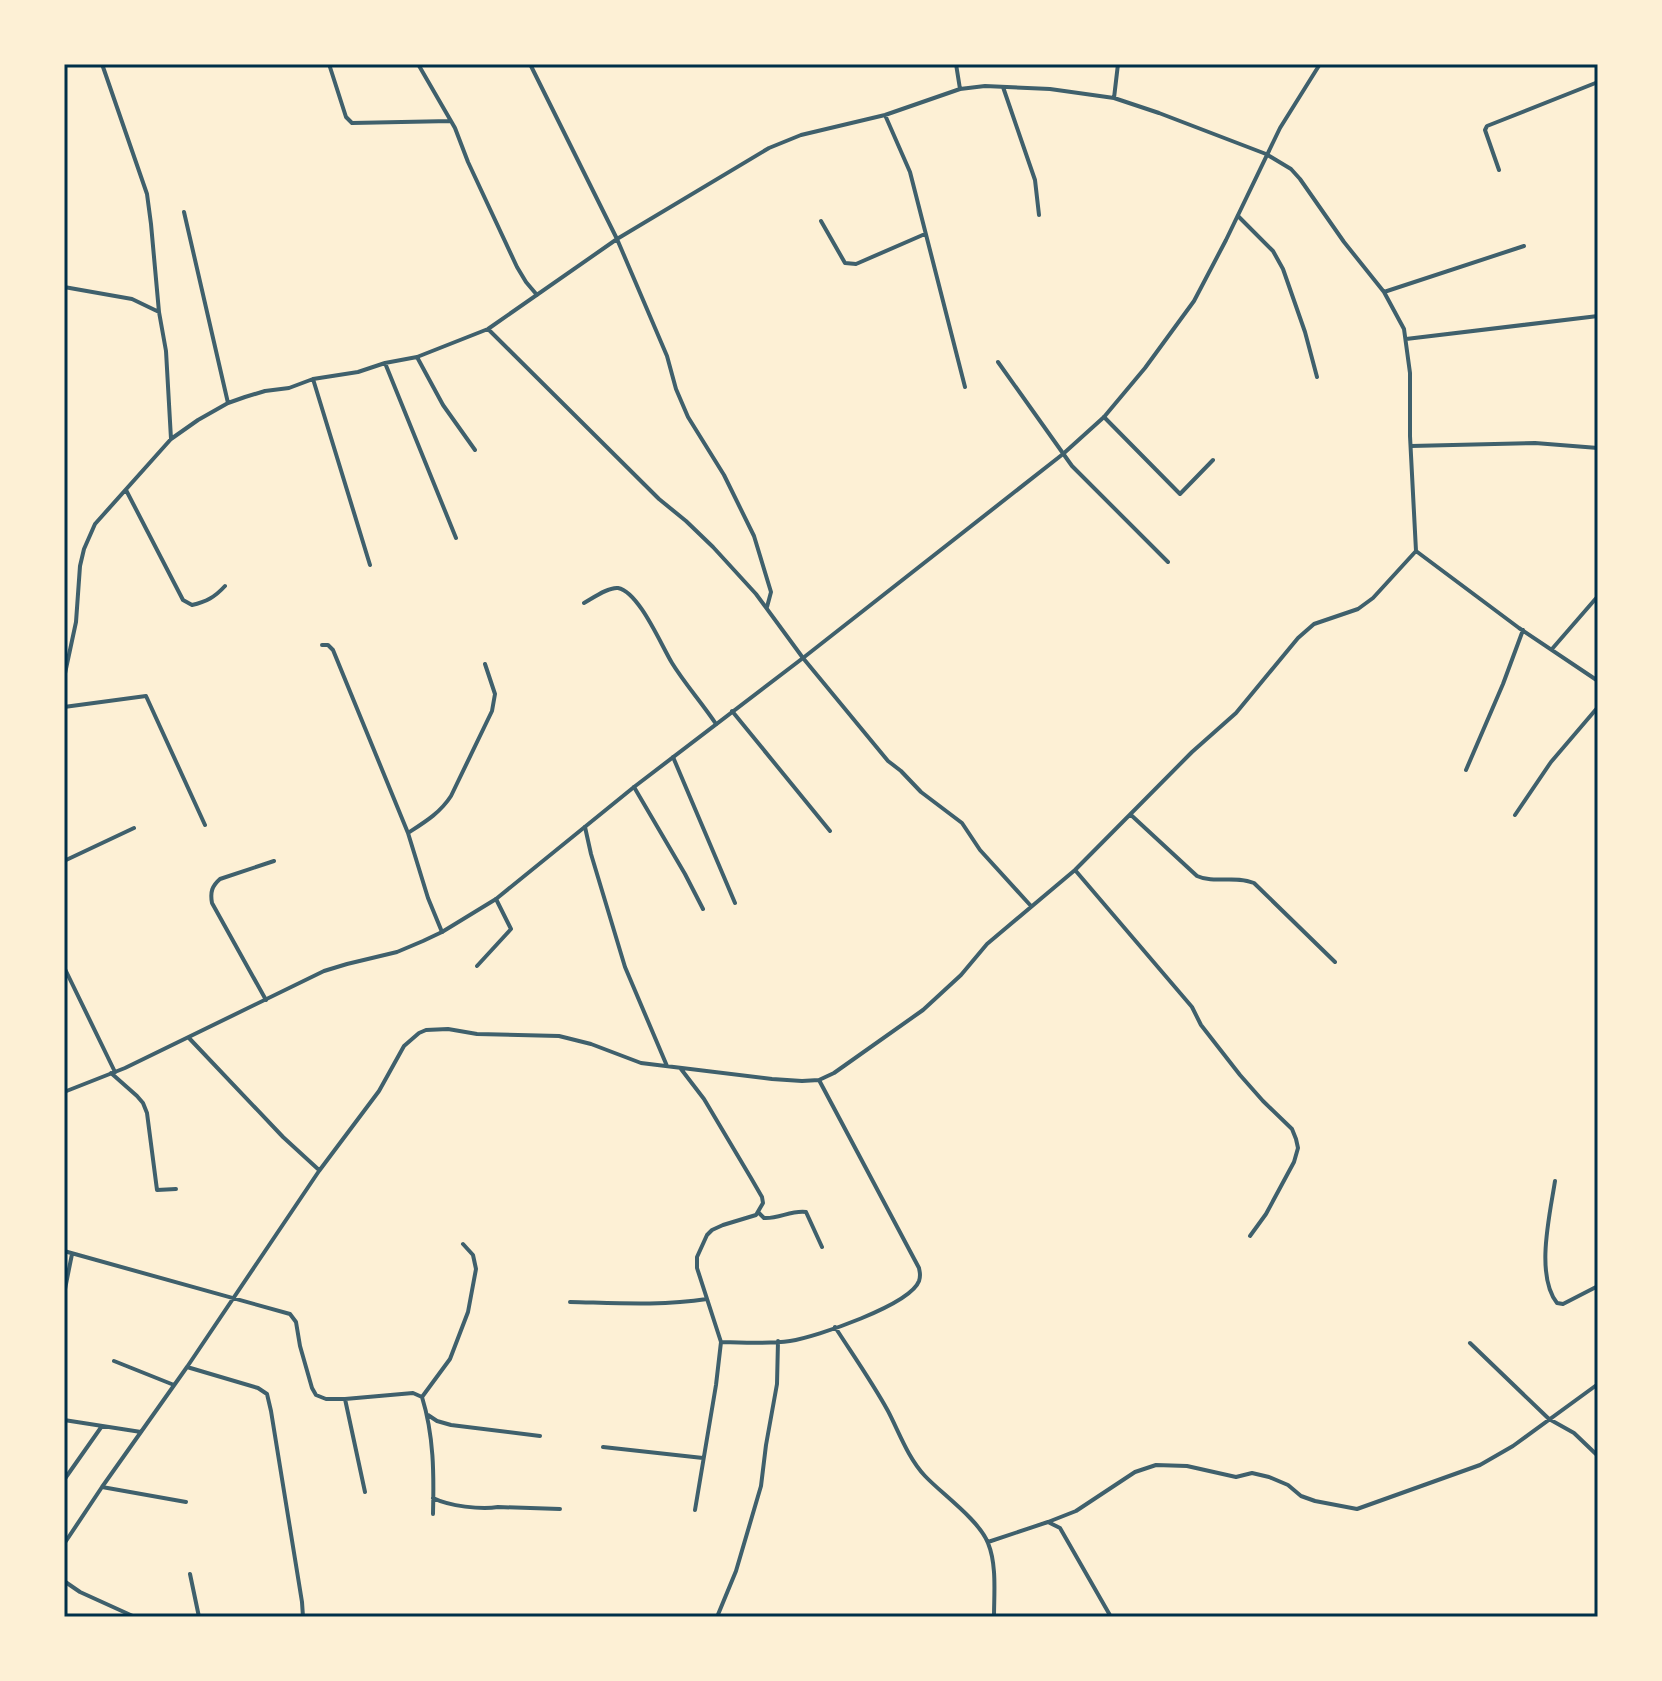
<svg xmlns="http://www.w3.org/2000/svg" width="1662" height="1681" viewBox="0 0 1662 1681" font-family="Roboto,sans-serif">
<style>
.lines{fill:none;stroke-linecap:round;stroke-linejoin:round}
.minor{stroke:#3f606c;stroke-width:4}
.tertiary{stroke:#3f606c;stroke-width:4}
.neatline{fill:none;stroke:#003049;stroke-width:3}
</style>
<rect width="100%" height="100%" fill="#fdf0d5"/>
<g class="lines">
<path class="minor" d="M102 64 147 194 151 224 159 312 166 351 171 439
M329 64 346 117 352 123 451 121
M418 64 455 128 468 162 517 267 526 282 537 295
M530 64 617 239 667 356 676 389 688 417 724 475 754 536 771 592 767 607
M956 64 960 89
M1003 87 1035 180 1039 215
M1114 98 1118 64
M885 115 910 172 965 387
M1499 170 1485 130 1487 126 1598 82
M184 212 228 403
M1238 216 1273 251 1283 269 1305 332 1317 377
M821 221 845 263 856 264 925 234
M64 287 132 299 159 312
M1384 292 1524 246
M488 329 659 499 686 521 713 547 756 594 803 658 888 761 901 771 921 792 962 823 980 850 1031 906
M1406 339 1598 316
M417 357 443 405 475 450
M998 362 1072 466 1168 562
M385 363 456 538
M313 379 370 565
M1104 417 1180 494 1213 460
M1411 446 1535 443 1598 448
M126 490 183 600 192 605C206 602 215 597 225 586
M584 603C593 598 608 587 618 588 639 592 661 645 672 663 685 684 702 703 716 724
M322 645H328L333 650 408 833 428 898 442 932
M1552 649 1598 596
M64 678 76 622 80 566 84 549 95 524 171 439 198 420 228 403 245 397 265 391 289 388 313 379 358 372 385 363 417 357 488 329 617 239 769 148 801 135 885 115 960 89 985 86 1050 89 1114 98 1159 113 1266 154 1291 169 1300 179 1344 242 1384 292 1404 329 1410 373V436L1416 551 1519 628 1598 681
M64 707 146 696 205 825
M732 711 830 831
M673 757 735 903
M1466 770 1503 684 1523 630
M634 787 685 874 703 909
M1131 815 1197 876C1214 884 1235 875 1254 883L1335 962
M1515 815 1551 762 1598 707
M585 827 591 854 625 967 667 1066
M408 833C425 822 440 813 451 796L492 711 495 694 485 664
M64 861 134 828
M1075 870 1192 1007 1201 1025 1240 1075 1263 1101 1292 1129 1296 1139 1298 1148 1294 1162 1266 1214 1250 1236
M477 966 511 929 496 899
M64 967 115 1072
M266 1000 212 903C210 892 212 886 220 879L274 861
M189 1038 283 1137 319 1170
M681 1069 704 1099 751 1178 762 1197 763 1203 756 1215 723 1225 712 1230 707 1235 697 1257V1268L721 1342 716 1385 695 1510
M111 1073 137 1096 143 1103 147 1113 157 1190 176 1189
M1555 1181C1550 1214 1535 1275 1557 1303L1563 1304 1598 1286
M759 1213 764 1218C779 1219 791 1210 806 1212L822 1247
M64 1251 290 1314 296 1322 300 1346 312 1388 316 1395 326 1399H345L413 1393 422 1397C434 1436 434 1474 433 1514
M64 1294 72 1254
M570 1302C616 1303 661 1306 707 1299
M835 1327C853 1355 872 1382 888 1411 899 1432 908 1458 925 1476 942 1494 979 1520 988 1543 997 1565 994 1594 994 1617
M721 1342C744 1343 768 1344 790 1341 816 1337 910 1305 919 1281 921 1275 920 1274 919 1268L819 1080
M1470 1343 1549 1419 1574 1433 1598 1456
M114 1361 174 1385
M187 1367 258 1388 267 1394 271 1411 302 1602 303 1617
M422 1397 450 1359 468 1312 476 1269 473 1255 463 1244
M345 1399 365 1492
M428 1415 437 1421 451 1425 540 1436
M64 1420 141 1432
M603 1447 703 1458
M64 1480 102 1426
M102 1487 186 1502
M433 1498C449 1506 481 1510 498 1507L560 1509
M1048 1522 1076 1511 1135 1472 1156 1465 1187 1466 1236 1477 1252 1473 1269 1477 1288 1485 1301 1496 1315 1501 1357 1509 1480 1465 1513 1446 1598 1384
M988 1542 1048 1522 1060 1528 1111 1617
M64 1544 102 1487 187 1367 319 1171 379 1091 404 1046 419 1033 426 1030 448 1029 477 1034 559 1036 591 1044 641 1063 772 1079 802 1081 819 1080 834 1073 923 1010 961 975 987 944 1075 870 1192 752 1236 713 1298 638 1314 624 1358 609 1373 598 1416 551
M190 1574 199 1617
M64 1581 80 1592 135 1617
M717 1617 736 1571 761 1486 766 1445 777 1384 778 1341"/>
<path class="tertiary" d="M64 1092 125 1068 324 971 347 964 397 952 423 941 442 932 496 899 634 787 803 658 1063 454 1104 417 1145 368 1194 301 1226 240 1280 128 1320 64"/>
</g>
<rect width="1662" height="1681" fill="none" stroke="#fdf0d5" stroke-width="132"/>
<rect x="66" y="66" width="1530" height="1549" class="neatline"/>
</svg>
